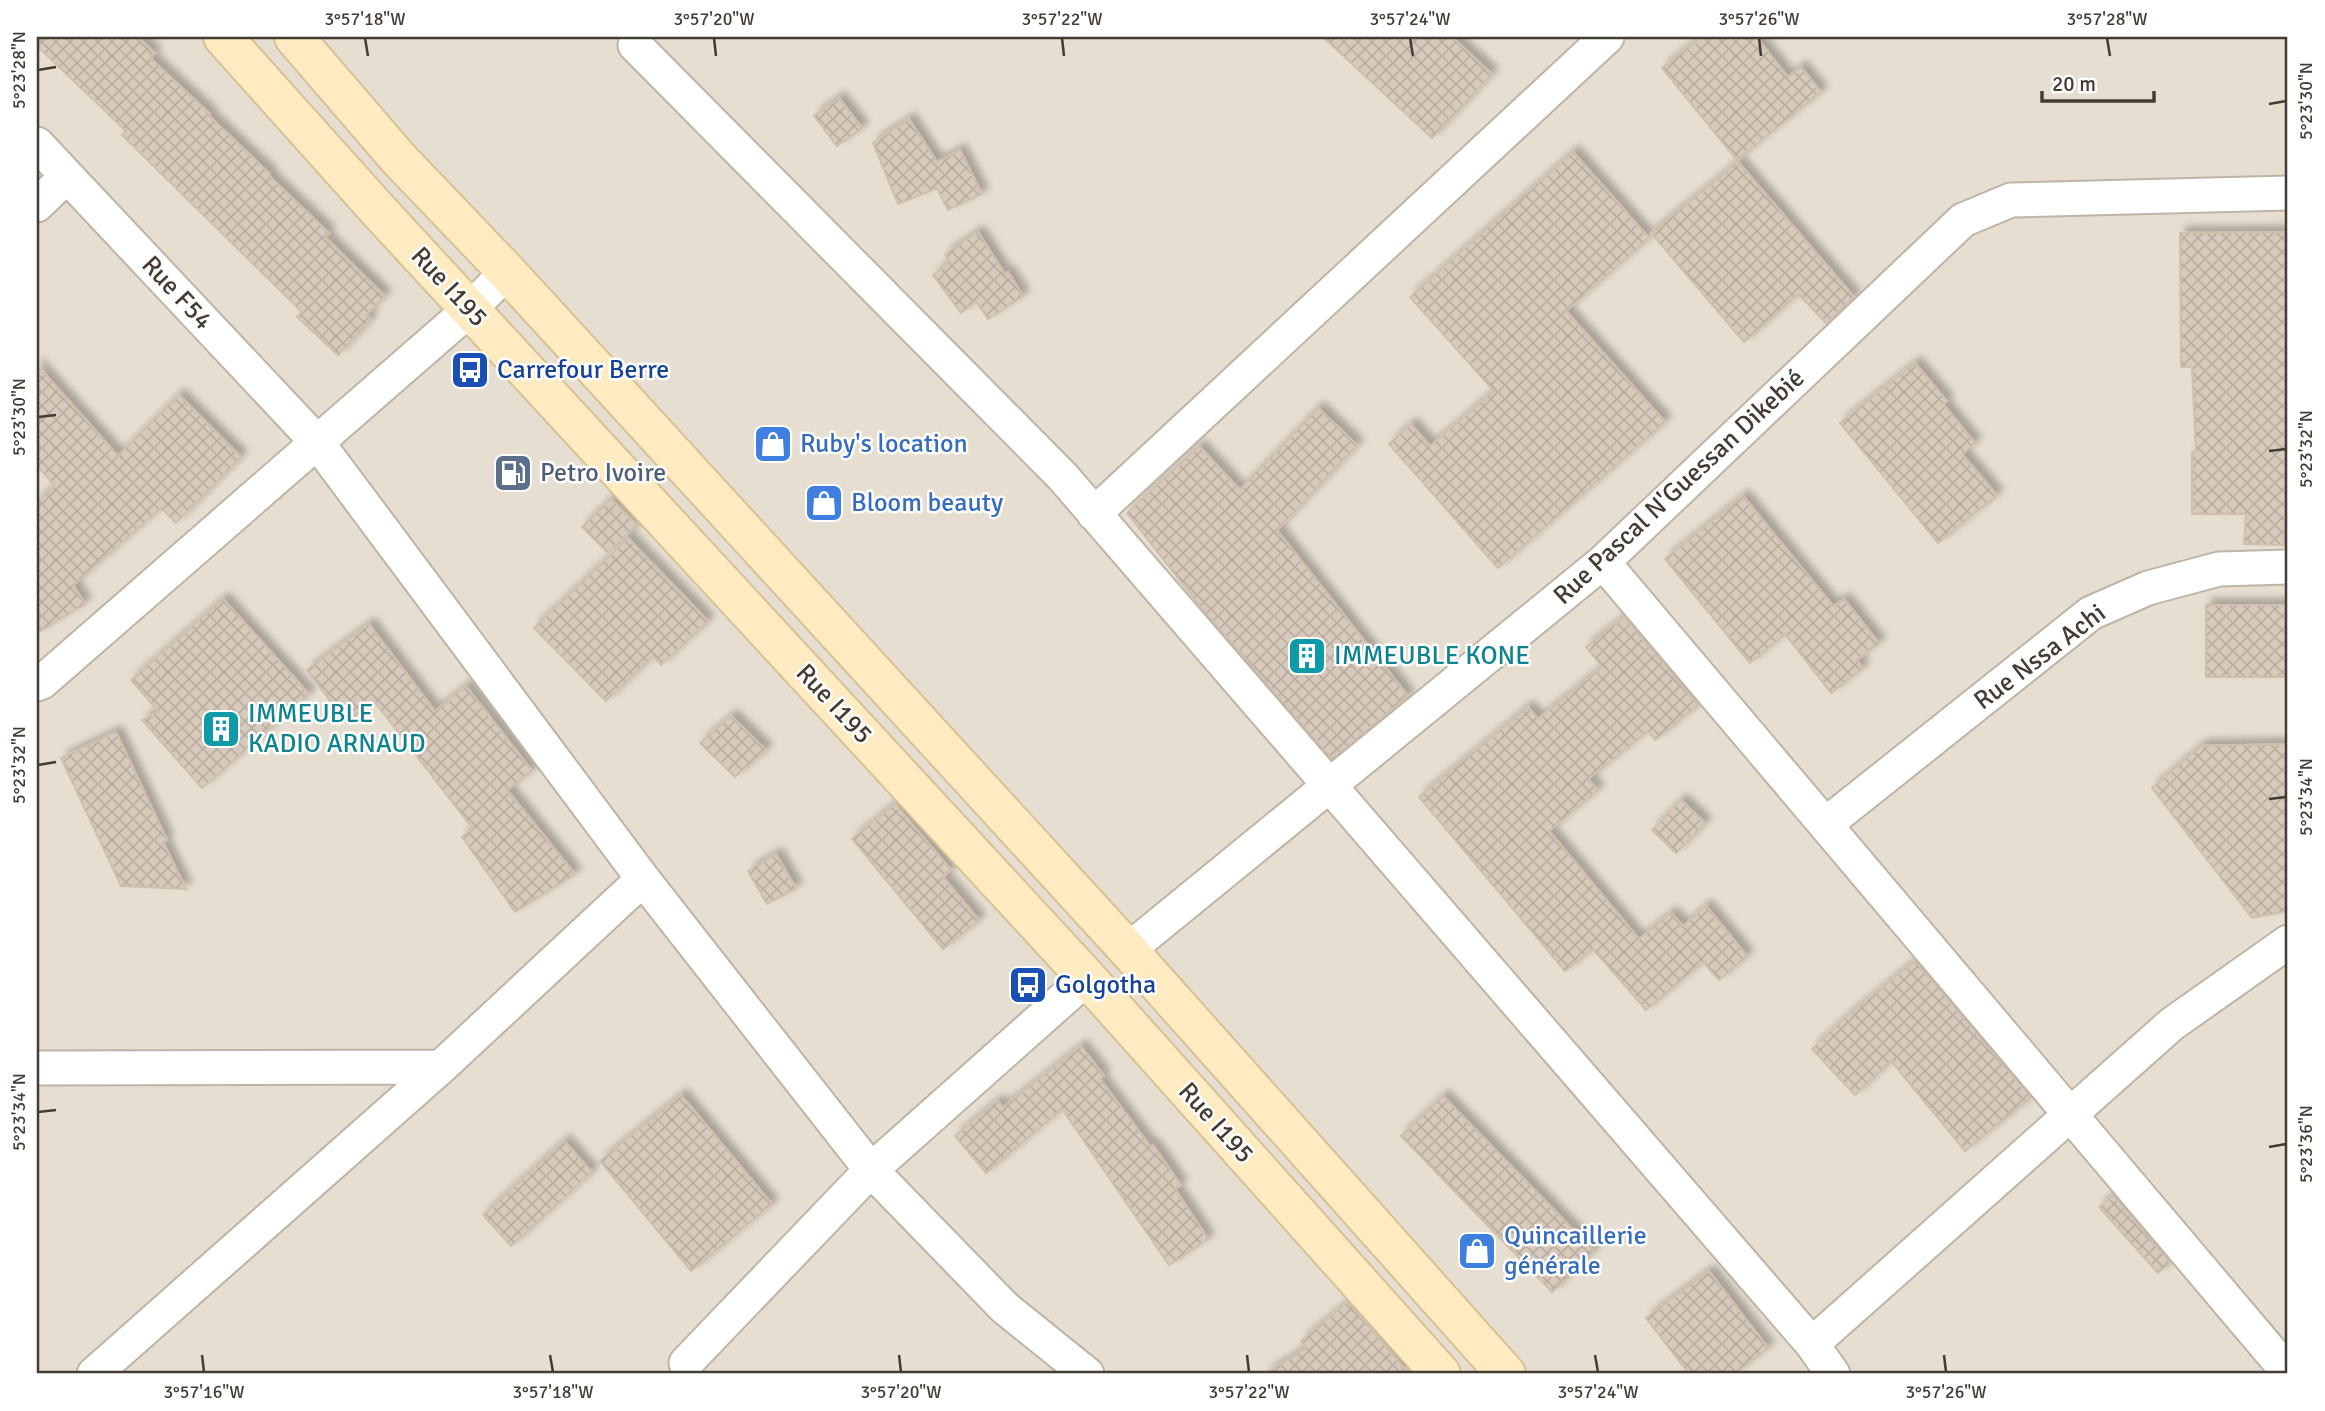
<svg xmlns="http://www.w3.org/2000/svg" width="2325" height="1411" viewBox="0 0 2325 1411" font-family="Signika,sans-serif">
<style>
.residential{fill:#e6ded1}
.building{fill:url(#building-cross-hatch);stroke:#cfbfac;stroke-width:2;filter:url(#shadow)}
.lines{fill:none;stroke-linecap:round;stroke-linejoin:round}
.street-casing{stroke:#beb4a6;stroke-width:37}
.secondary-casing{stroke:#d7c094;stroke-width:42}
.street{stroke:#fff;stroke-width:33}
.secondary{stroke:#ffebc1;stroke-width:38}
.ticks{fill:none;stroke:#443c33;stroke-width:2.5}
.labels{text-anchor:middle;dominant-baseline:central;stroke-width:5;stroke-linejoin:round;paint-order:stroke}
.street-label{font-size:26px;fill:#443c33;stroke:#fff}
.transit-label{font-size:26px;fill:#164399;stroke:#fff;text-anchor:start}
.shop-label{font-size:26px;fill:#366cbe;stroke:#fff;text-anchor:start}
.service-label{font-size:26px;fill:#4e5e75;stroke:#fff;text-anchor:start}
.culture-label{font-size:26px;fill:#0d838f;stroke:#fff;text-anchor:start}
.neatline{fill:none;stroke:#443c33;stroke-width:2.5}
.ticks-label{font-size:18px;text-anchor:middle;fill:#443c33}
</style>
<defs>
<pattern id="building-cross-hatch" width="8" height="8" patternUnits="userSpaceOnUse" patternTransform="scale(1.75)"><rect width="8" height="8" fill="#d7cabc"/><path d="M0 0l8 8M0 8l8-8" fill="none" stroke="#baaea2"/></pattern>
<filter id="shadow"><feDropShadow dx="6" dy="-6" stdDeviation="3.5" flood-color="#0004"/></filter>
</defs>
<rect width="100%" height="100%" fill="#f2ede3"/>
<path class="residential" d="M37 37H2288V1374H37Z"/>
<path class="building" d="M37 37H138L155 53 150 58 210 114 208 115 270 174 269 176 329 233 325 237 385 296 366 315 371 319 338 355 297 317 302 312 122 135 126 131 37 46Z
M1323 37H1452L1492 74 1432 138Z
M1701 37H1756L1788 77 1801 67 1821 92 1737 160 1662 68Z
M839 98 862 128 837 146 814 116Z
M909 119 937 162 960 150 982 194 948 210 937 188 898 204 873 143Z
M1573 152 1649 238 1566 311 1665 422 1498 568 1389 444 1411 424 1430 446 1494 391 1410 297Z
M1738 162 1854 297 1826 323 1798 294 1744 342 1651 233Z
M978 232 1005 274 1008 272 1023 296 988 319 976 301 961 313 933 275 950 262 945 254Z
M2288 232V514H2285L2284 545 2244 544 2246 514H2192V452H2196L2192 367H2181L2180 233Z
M1915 363 1947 401 1943 404 1975 443 1962 454 1997 495 1938 543 1840 423Z
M37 365 118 456 179 395 241 457 176 523 161 508 73 585 85 604 37 633V502L55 486 37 466Z
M1318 408 1357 445 1277 530 1408 696 1332 759 1200 606 1127 513 1199 446 1240 490Z
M1743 496 1833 606 1844 599 1879 643 1857 660 1863 668 1831 693 1785 634 1750 663 1665 559Z
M611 499 637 525 608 553 582 527Z
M628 538 708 621 661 665 653 656 606 701 534 628Z
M223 599 309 694 202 788 142 720 159 712 131 680Z
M2206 605H2288V677H2206Z
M1624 617 1698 705 1655 740 1648 731 1588 779 1598 790 1549 831 1639 939 1671 913 1683 926 1706 906 1747 956 1719 980 1703 962 1646 1010 1593 949 1565 971 1419 797 1528 707 1538 719 1602 667 1586 647Z
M369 624 435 711 466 686 532 771 507 790 575 874 515 912 462 837 473 829 374 701 346 722 307 670Z
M731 716 766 750 735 777 700 743Z
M116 732 167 840 163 842 186 889 121 886 61 758Z
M2288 744V911L2252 918 2152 788 2201 746Z
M1681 800 1705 823 1676 853 1652 830Z
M895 804 951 870 943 877 979 920 943 949 852 839Z
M776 854 796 888 767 904 748 871Z
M1915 961 2031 1097 1965 1151 1891 1061 1855 1095 1812 1049 1845 1018Z
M1081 1046 1104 1076 1100 1079 1151 1147 1153 1145 1181 1185 1175 1189 1208 1239 1169 1265 1062 1109 986 1173 955 1136 997 1101 1003 1107Z
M681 1095 772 1204 691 1271 600 1161Z
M1443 1096 1594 1251 1552 1292 1401 1136Z
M564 1141 592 1172 511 1246 483 1215Z
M2113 1195 2170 1262 2158 1273 2099 1207Z
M1709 1271 1768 1348 1734 1374H1689L1646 1318Z
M1348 1302 1409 1374H1265L1306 1348 1301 1341Z"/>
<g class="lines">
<defs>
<path id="street" d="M635 45 1063 477 1812 1344 1833 1374
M37 144 317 442 643 879 871 1170 1005 1308 1087 1374
M37 205 67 176
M1094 514 1607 37
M1603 562 2288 1372
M37 684 42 682 470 309 507 272
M1826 824 2091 613 2148 588 2219 569 2288 567
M1128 950 1603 562 1963 220 2011 200 2288 193
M37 1068 441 1067
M1812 1344 2172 1024 2288 942
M686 1363 871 1170 1087 978
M94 1374 441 1067 643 879"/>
<path id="secondary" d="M223 37 378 210 1087 978 1441 1374
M294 37 398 158 507 272 1128 950 1506 1374"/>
</defs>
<use href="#street" class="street-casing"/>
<use href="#secondary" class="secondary-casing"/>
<use href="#street" class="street"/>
<use href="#secondary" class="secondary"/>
</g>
<path class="ticks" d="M365 38 368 56M714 38 716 56M1062 38 1064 56M1410 38 1413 56M1759 38 1761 56M2107 38 2110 56M38 70 56 67M2269 104 2286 101M38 417 56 415M2269 451 2286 449M38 765 56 762M2269 799 2286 797M38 1112 56 1110M2269 1147 2286 1144M202 1355 204 1372M550 1355 553 1372M899 1355 901 1372M1247 1355 1249 1372M1595 1355 1598 1372M1944 1355 1946 1372"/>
<defs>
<symbol id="bus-square" viewBox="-11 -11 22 22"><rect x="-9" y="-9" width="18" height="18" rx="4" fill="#1a4fb4" stroke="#fff"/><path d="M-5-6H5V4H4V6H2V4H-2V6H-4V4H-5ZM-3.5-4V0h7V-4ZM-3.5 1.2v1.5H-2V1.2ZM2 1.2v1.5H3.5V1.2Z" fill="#fff"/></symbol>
<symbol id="shop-square" viewBox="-11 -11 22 22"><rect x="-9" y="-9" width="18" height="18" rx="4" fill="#3f7fe0" stroke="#fff"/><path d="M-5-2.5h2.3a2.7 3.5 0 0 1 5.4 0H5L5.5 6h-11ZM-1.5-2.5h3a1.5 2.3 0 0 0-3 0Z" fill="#fff"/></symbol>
<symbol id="fuel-square" viewBox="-11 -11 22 22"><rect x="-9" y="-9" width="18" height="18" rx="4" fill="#5c6f8a" stroke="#fff"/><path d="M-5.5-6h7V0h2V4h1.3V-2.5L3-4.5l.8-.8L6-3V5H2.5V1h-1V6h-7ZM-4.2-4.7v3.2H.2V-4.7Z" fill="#fff"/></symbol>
<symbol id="building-square" viewBox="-11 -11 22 22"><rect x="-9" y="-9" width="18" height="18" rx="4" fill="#0f9aa8" stroke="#fff"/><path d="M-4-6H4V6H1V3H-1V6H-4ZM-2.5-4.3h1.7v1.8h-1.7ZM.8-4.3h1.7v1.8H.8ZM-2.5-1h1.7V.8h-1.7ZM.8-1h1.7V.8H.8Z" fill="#fff"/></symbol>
</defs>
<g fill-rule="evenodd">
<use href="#bus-square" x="448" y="348" width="44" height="44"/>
<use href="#shop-square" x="751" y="422" width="44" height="44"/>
<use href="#fuel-square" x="491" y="451" width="44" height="44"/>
<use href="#shop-square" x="802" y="481" width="44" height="44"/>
<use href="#building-square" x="1285" y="634" width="44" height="44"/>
<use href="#building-square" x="199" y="707" width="44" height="44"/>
<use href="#bus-square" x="1006" y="963" width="44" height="44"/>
<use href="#shop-square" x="1455" y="1229" width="44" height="44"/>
</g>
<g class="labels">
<g class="street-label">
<text transform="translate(449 287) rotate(47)">Rue I195</text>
<text transform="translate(177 293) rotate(47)">Rue F54</text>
<text transform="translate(1679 487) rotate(-43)">Rue Pascal N'Guessan Dikebié</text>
<text transform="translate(2040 657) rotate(-37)">Rue Nssa Achi</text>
<text transform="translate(834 704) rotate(47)">Rue I195</text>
<text transform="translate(1216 1123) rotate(48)">Rue I195</text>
</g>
<g class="transit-label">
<text x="497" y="370">Carrefour Berre</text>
<text x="1055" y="985">Golgotha</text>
</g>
<g class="shop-label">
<text x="800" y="444">Ruby's location</text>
<text x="851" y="503">Bloom beauty</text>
<text x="1504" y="1236">Quincaillerie<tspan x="1504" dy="30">générale</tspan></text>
</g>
<g class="service-label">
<text x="540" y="473">Petro Ivoire</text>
</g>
<g class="culture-label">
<text x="1334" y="656">IMMEUBLE KONE</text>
<text x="248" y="714">IMMEUBLE<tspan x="248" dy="30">KADIO ARNAUD</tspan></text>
</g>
</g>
<rect width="2325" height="1411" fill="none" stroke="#ffffff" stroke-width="77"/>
<path d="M2042 91v10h112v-10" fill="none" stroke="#443c33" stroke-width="3.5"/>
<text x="2052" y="91" font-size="21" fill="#443c33" stroke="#ffffff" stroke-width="5" paint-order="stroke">20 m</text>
<rect x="38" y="38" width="2248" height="1334" class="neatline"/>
<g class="ticks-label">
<text x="365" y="25">3°57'18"W</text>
<text x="714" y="25">3°57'20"W</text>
<text x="1062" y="25">3°57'22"W</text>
<text x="1410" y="25">3°57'24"W</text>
<text x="1759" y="25">3°57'26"W</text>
<text x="2107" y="25">3°57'28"W</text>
<text transform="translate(19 70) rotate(-90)" y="6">5°23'28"N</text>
<text transform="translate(2306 101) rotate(-90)" y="6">5°23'30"N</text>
<text transform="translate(19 417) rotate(-90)" y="6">5°23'30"N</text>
<text transform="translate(2306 449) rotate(-90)" y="6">5°23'32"N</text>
<text transform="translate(19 765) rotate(-90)" y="6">5°23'32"N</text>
<text transform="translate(2306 797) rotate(-90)" y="6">5°23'34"N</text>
<text transform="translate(19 1112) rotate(-90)" y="6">5°23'34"N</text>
<text transform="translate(2306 1144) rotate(-90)" y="6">5°23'36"N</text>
<text x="204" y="1398">3°57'16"W</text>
<text x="553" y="1398">3°57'18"W</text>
<text x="901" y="1398">3°57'20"W</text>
<text x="1249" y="1398">3°57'22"W</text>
<text x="1598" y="1398">3°57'24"W</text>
<text x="1946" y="1398">3°57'26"W</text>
</g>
</svg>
